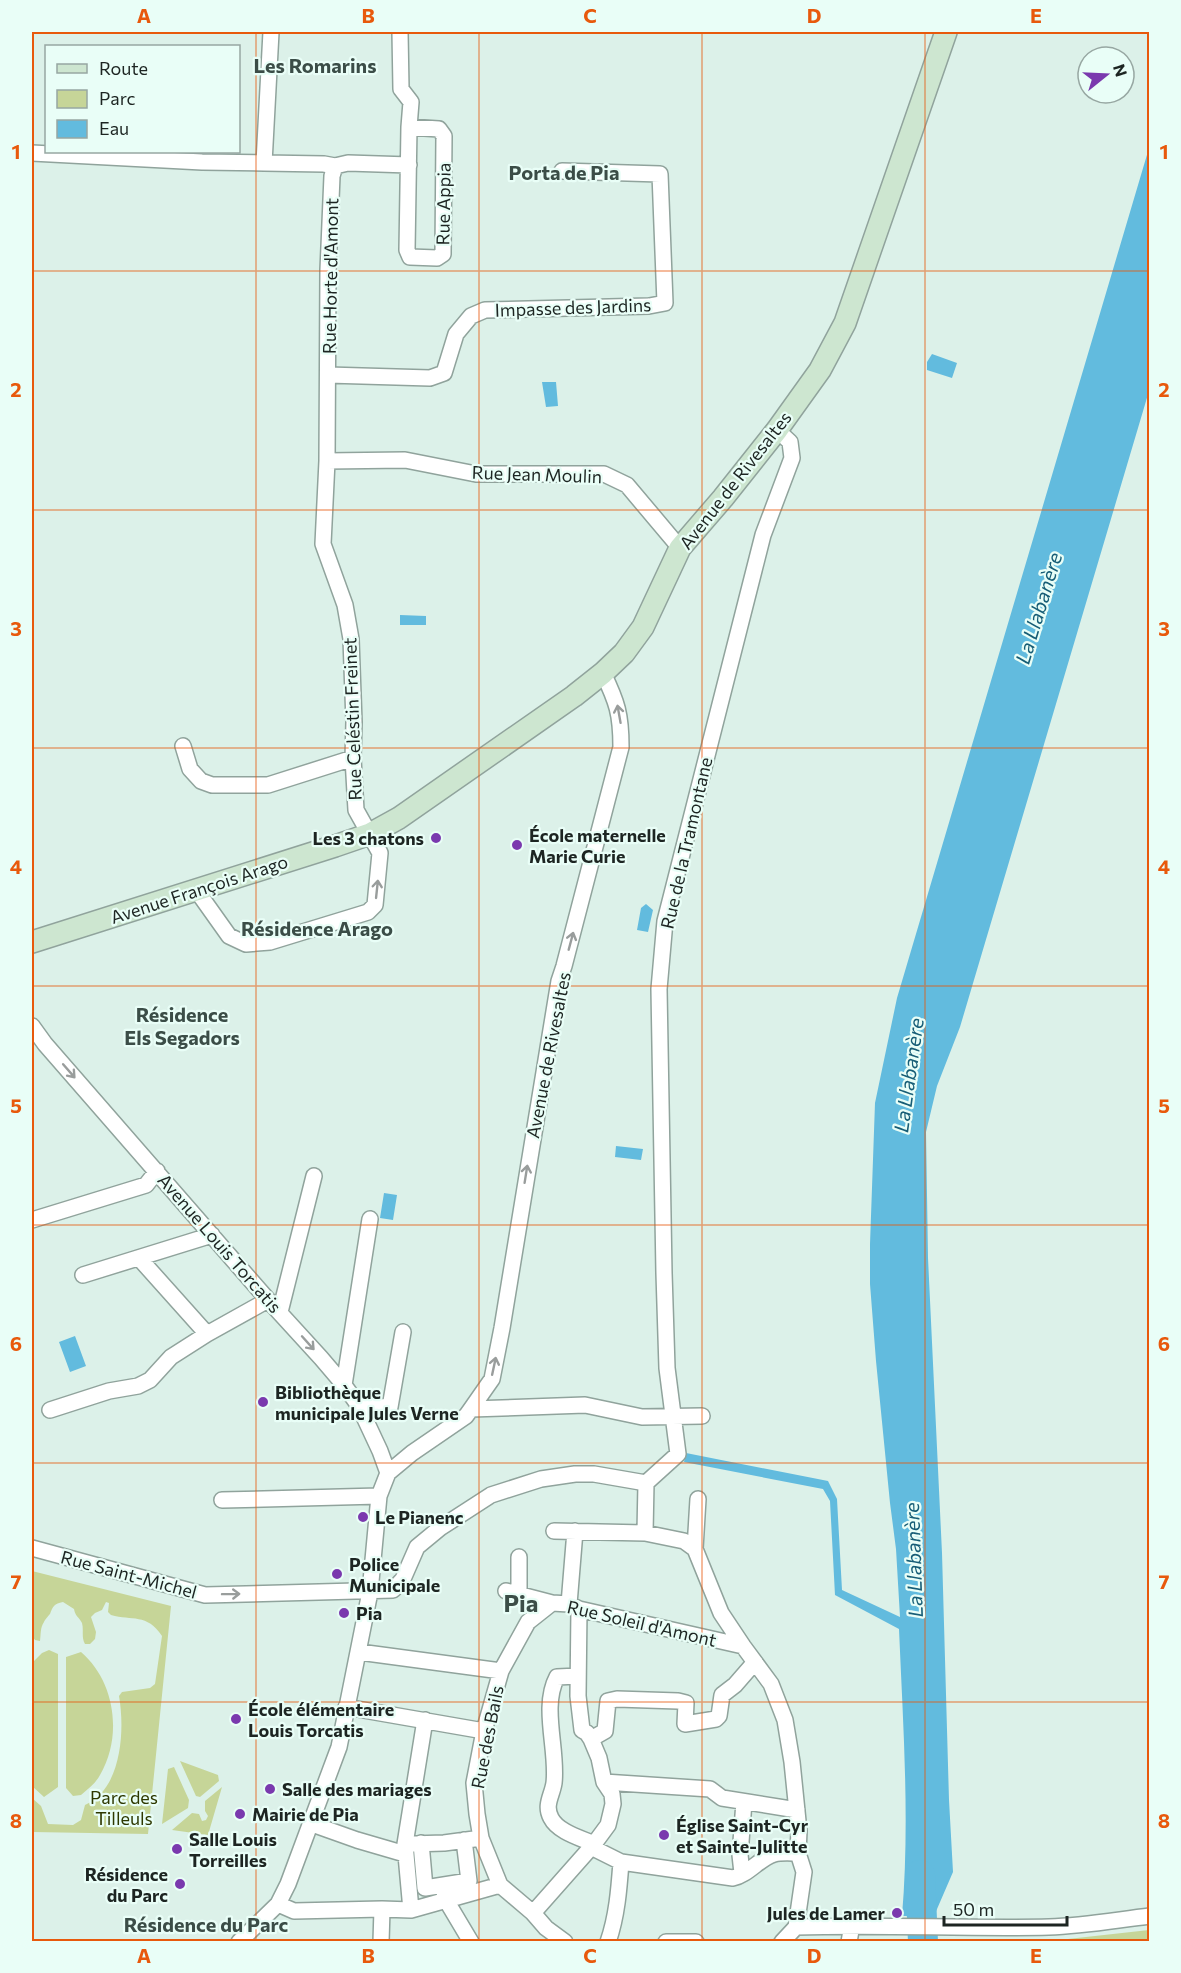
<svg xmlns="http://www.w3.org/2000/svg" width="1181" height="1973" viewBox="0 0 1181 1973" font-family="Commissioner,sans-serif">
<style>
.green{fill:#c6d598}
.water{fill:#62bbde}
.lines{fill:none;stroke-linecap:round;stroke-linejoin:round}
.river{stroke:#62bbde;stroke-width:30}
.street-casing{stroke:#90a39c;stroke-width:18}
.secondary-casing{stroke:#90a39c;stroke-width:24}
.street{stroke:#fff;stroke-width:15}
.secondary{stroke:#cde6d0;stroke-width:21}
.oneway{stroke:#999d9c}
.grid{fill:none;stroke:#e8590c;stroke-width:1.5;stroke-opacity:0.55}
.poi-dot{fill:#7a39ae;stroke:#e9fef7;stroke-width:2}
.labels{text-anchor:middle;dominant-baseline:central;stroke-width:4.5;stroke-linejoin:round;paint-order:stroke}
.street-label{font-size:18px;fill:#1d2522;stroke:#e9fef7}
.poi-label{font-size:18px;font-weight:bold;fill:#1d2522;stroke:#e9fef7;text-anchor:start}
.park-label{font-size:18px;fill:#2e3800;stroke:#e9fef7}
.neighbourhood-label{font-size:20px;font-weight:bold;fill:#3b4d47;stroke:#e9fef7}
.water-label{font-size:20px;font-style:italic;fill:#165d76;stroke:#e9fef7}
.district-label{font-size:24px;font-weight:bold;fill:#3b4d47;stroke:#e9fef7}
.neatline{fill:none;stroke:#e8590c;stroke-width:2}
.grid-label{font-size:20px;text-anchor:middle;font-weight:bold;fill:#e8590c}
</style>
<rect width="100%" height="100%" fill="#dcf1e9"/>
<path class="green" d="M32 1571 171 1606 148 1834 32 1832V1798L41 1806 48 1824 73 1825 81 1820 85 1805C122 1789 125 1730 119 1696L122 1692 150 1688 155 1684 162 1636C147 1613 132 1621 111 1615L108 1612 109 1603 106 1602 102 1610 95 1613 91 1617 96 1632 95 1639 90 1644H85C81 1637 84 1630 82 1623 79 1617 75 1616 74 1609L63 1602C54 1604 53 1606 50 1614 49 1615 44 1621 44 1622 40 1628 41 1634 40 1641L35 1640 32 1636Z
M49 1650 58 1654V1787L44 1797 32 1786V1663L42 1653Z
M81 1652C115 1681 123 1736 100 1775 96 1783 88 1789 81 1795L73 1796 66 1788V1657Z
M180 1761 218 1775 219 1781 200 1797 196 1796Z
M174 1767 189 1800 188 1808 162 1824 168 1769Z
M222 1787 208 1835 172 1830 192 1813 199 1814 202 1821 206 1820 208 1816 205 1811V1801Z
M1149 1930V1941H1050Z"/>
<path class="water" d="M1149 148V391L960 1027 937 1086 926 1132 928 1258 942 1553 949 1800 953 1872 934 1916H902C910 1821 903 1725 899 1629L835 1595 830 1501 823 1489 684 1462 686 1453 828 1481 837 1499 842 1590 900 1617 896 1549 890 1503 876 1361 870 1284V1244L875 1103 897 998Z
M932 354 957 363 952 378 927 370V362Z
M542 382H556L558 406 546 407Z
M400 615 426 616V625H400Z
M646 904 653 910 648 932 637 930 641 908Z
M616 1146 643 1149 641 1160 615 1157Z
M384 1193 397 1195 393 1220 380 1218Z
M75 1336 86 1366 70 1372 59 1342Z"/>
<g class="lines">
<path class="river" d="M920 1875 923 1942"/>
<defs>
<path id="street" d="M271 32 264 163 324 164 335 166
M400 32 401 89 411 102 409 127 407 250 410 257 437 258 443 254 444 136 439 129 409 127
M32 153 202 162 264 163
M328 375 430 378 444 373 456 334 471 316 485 310 649 306 665 303 660 174 562 171
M327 461 405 460 476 474H604L627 485 680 548
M183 746 190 769 201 781 212 785H268L353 758
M197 891 229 936 246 944 270 942 368 912 375 905 380 853 356 810 353 758 354 722 351 639 345 605 323 544 327 461 328 270 332 176 335 166 348 163 409 165
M32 1026 45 1044 268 1300 321 1358 344 1385 359 1406 380 1451 388 1473
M32 1220 146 1185 157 1171
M139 1258 207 1334
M83 1275 212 1235
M280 1312 314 1176
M344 1385 370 1219
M359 1406 390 1407 403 1332
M471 1409 585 1405 642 1417 702 1416
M50 1410 109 1391 138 1386 150 1380 171 1357 207 1334 268 1300
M222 1500 379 1496
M554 1531 645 1533 684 1541 695 1549 721 1613 743 1646 771 1684 785 1720 792 1762 799 1831 798 1853 804 1872 796 1927
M645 1533 646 1483 678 1454 667 1368 664 1273 659 989 665 921 763 535 792 458 790 442 777 430
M32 1548 205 1595 393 1590 403 1579 417 1547 440 1528 491 1495 541 1479 575 1474H594L646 1483
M695 1549 698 1499
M519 1557V1593
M506 1591 552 1603 569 1604 579 1609 743 1646
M552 1603 528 1622 501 1671 484 1731 474 1783 477 1814 481 1838 500 1885 533 1913 546 1928 565 1942
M569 1604 575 1531
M359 1652 501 1671
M578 1676 557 1677C541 1707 558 1750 554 1783 552 1796 544 1805 551 1818 558 1832 581 1838 594 1844
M346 1707 484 1731
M591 1739 605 1731 608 1701 617 1699 678 1701 686 1703 685 1724 716 1719 719 1716 722 1695 735 1685 755 1662
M604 1782 710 1789 722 1798 797 1810
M312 1824 357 1840 405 1854
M421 1843 425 1888 469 1881 464 1840
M411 1844 444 1843 474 1839
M591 1847 621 1862 733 1878C748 1875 760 1858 774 1854 781 1852 791 1853 798 1853
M742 1873 740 1855 744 1802
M444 1892 446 1900 471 1942
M278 1904 294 1911 382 1909 411 1910 500 1885
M411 1910 405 1844 425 1720
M533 1913 594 1844 608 1825 613 1804 612 1794 604 1782 599 1758 591 1739 587 1733 582 1730 578 1696 579 1609
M239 1942 278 1904 288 1884 339 1747 370 1592 379 1496 388 1473 412 1453 466 1416 471 1409 492 1379 502 1328 559 981 564 966 621 747C621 714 617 702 603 673
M381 1942 382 1909
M608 1942C617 1916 619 1889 621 1862
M666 1942H696
M782 1942 796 1927C881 1924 965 1929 1049 1927 1083 1926 1116 1920 1150 1916
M849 1942 852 1925"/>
<path id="secondary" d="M32 942 335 846 370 834 399 818 574 696 603 673 624 653 643 627 680 548 723 498 777 430 820 370 845 323 946 32"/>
</defs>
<use href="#street" class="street-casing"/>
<use href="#secondary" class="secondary-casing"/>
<use href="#street" class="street"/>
<use href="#secondary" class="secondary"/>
</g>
<defs><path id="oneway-shaft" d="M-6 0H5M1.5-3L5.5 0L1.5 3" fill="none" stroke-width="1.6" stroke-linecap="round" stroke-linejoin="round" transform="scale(1.5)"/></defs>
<g class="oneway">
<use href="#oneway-shaft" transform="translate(619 714) rotate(-100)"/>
<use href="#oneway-shaft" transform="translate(377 889) rotate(-84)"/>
<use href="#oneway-shaft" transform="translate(571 941) rotate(-75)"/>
<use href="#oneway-shaft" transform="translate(69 1071) rotate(49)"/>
<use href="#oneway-shaft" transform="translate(526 1174) rotate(-81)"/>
<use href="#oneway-shaft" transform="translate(308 1343) rotate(48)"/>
<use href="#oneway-shaft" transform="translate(494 1366) rotate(-78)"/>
<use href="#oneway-shaft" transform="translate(231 1594) rotate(-1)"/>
</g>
<path class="grid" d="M256 32V1942M479 32V1942M702 32V1942M925 32V1942M32 271H1150M32 510H1150M32 748H1150M32 986H1150M32 1225H1150M32 1463H1150M32 1702H1150"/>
<g class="poi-dot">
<circle cx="436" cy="838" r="6"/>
<circle cx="517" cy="845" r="6"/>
<circle cx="263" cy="1402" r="6"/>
<circle cx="363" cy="1517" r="6"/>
<circle cx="337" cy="1574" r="6"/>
<circle cx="344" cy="1613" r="6"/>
<circle cx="236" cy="1719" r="6"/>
<circle cx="270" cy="1789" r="6"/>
<circle cx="240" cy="1814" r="6"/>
<circle cx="664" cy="1835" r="6"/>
<circle cx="177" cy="1849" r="6"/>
<circle cx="180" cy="1884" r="6"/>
<circle cx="897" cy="1913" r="6"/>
</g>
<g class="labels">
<g class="street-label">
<text transform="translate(443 204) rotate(-89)">Rue Appia</text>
<text transform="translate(330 276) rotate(-89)">Rue Horte d'Amont</text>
<text transform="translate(573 307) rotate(-2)">Impasse des Jardins</text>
<text transform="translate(537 474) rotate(2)">Rue Jean Moulin</text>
<text transform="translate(735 480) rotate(-52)">Avenue de Rivesaltes</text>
<text transform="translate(352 719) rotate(-92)">Rue Celéstin Freinet</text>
<text transform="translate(686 843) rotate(-77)">Rue de la Tramontane</text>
<text transform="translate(199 889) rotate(-18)">Avenue François Arago</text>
<text transform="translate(548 1055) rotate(-79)">Avenue de Rivesaltes</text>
<text transform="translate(220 1243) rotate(49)">Avenue Louis Torcatis</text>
<text transform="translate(129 1574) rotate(15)">Rue Saint-Michel</text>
<text transform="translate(642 1623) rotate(13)">Rue Soleil d'Amont</text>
<text transform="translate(487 1737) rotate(-79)">Rue des Bails</text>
</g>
<g class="poi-label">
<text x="529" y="835">École maternelle<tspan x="529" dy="21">Marie Curie</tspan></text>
<text x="424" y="838" text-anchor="end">Les 3 chatons</text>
<text x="275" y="1392">Bibliothèque<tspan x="275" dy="21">municipale Jules Verne</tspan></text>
<text x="375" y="1517">Le Pianenc</text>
<text x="349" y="1564">Police<tspan x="349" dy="21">Municipale</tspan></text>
<text x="356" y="1613">Pia</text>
<text x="248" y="1709">École élémentaire<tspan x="248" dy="21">Louis Torcatis</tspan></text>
<text x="282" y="1789">Salle des mariages</text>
<text x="252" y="1814">Mairie de Pia</text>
<text x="676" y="1825">Église Saint-Cyr<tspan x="676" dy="21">et Sainte-Julitte</tspan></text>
<text x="189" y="1839">Salle Louis<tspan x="189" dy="21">Torreilles</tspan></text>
<text x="168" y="1874" text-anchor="end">Résidence<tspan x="168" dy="21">du Parc</tspan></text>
<text x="885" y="1913" text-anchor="end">Jules de Lamer</text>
</g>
<g class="park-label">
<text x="124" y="1797">Parc des<tspan x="124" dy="21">Tilleuls</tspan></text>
</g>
<g class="neighbourhood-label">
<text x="315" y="65">Les Romarins</text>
<text x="564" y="172">Porta de Pia</text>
<text x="317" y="928">Résidence Arago</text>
<text x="182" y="1014">Résidence<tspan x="182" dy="23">Els Segadors</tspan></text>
<text x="206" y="1924">Résidence du Parc</text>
</g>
<g class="water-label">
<text transform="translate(1038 608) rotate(-73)">La Llabanère</text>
<text transform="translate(908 1075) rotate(-82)">La Llabanère</text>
<text transform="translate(913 1560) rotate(-92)">La Llabanère</text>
</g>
<g class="district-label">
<text x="521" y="1602">Pia</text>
</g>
</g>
<rect width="1181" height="1973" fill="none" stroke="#e9fef7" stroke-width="66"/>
<rect x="45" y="45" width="195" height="108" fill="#e9fef7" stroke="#97a7a2" stroke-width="1.5"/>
<rect x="57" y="64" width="30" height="9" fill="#cde6d0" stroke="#97a7a2" stroke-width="1.5"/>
<text x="99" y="75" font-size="18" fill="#1d2522">Route</text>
<rect x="57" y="90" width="30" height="18" fill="#c6d598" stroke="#97a7a2" stroke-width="1.5"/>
<text x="99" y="105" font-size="18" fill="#1d2522">Parc</text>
<rect x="57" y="120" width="30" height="18" fill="#62bbde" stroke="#97a7a2" stroke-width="1.5"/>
<text x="99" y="135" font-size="18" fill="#1d2522">Eau</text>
<g transform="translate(1106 75) rotate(72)"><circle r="28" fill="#e9fef7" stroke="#97a7a2" stroke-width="1.5"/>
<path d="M0-4.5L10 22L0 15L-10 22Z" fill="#7a39ae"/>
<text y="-9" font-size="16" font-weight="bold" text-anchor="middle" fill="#1d2522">N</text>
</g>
<path d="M944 1916v9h123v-9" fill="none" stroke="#1d2522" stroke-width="3"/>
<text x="953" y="1916" font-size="18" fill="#1d2522" stroke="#e9fef7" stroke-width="4.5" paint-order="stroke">50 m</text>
<rect x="33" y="33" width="1115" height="1907" class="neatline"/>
<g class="grid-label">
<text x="144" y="23">A</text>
<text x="368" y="23">B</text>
<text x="590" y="23">C</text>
<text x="814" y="23">D</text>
<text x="1036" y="23">E</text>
<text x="16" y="159">1</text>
<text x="1164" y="159">1</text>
<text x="16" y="397">2</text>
<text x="1164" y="397">2</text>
<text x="16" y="636">3</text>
<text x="1164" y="636">3</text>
<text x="16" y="874">4</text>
<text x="1164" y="874">4</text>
<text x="16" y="1113">5</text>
<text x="1164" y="1113">5</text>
<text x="16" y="1351">6</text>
<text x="1164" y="1351">6</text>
<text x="16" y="1589">7</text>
<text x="1164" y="1589">7</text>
<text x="16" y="1828">8</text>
<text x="1164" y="1828">8</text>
<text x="144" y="1963">A</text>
<text x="368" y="1963">B</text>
<text x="590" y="1963">C</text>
<text x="814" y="1963">D</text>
<text x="1036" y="1963">E</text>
</g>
</svg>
